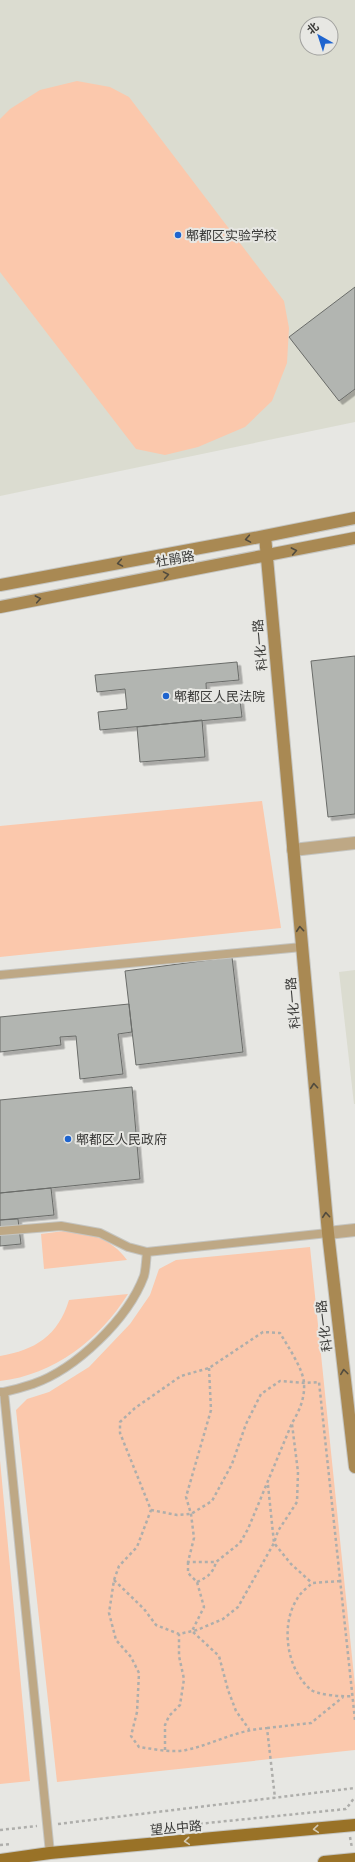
<svg xmlns="http://www.w3.org/2000/svg" width="355" height="1862" viewBox="0 0 355 1862" font-family="'Space Grotesk','Noto Sans SC',sans-serif">
<style>
.built{fill:#dbdcd0;fill-rule:evenodd}
.green{fill:#fbc8ac}
.building{fill:#b2b5b1;stroke:#6a6c69;filter:url(#shadow)}
.lines{fill:none;stroke-linecap:round;stroke-linejoin:round}
.lane-casing{stroke:#c5c5c1;stroke-width:10}
.street-casing{stroke:#c5c5c1;stroke-width:14}
.secondary-casing{stroke:#c5c5c1;stroke-width:14}
.primary-casing{stroke:#c5c5c1;stroke-width:14}
.path{stroke:#aeaeab;stroke-width:2.5;stroke-dasharray:3 3;stroke-linecap:butt}
.lane{stroke:#bea885;stroke-width:8}
.street{stroke:#bea885;stroke-width:12}
.secondary{stroke:#a98953;stroke-width:12}
.primary{stroke:#997227;stroke-width:12}
.oneway{stroke:#514b3e}
.oneway2{stroke:#d4cab4}
.poi-dot{fill:#1e64cf;stroke:#e7e7e3;stroke-width:1.5}
.labels{text-anchor:middle;dominant-baseline:central;stroke-width:4;stroke-linejoin:round;paint-order:stroke}
.poi-label{font-size:13px;fill:#3b3b39;stroke:#e7e7e3;text-anchor:start}
.street-label{font-size:13px;fill:#3b3b39;stroke:#e7e7e3}
</style>
<defs>
<filter id="shadow"><feDropShadow dx="3.5" dy="3.5" stdDeviation="0" flood-color="#0004"/></filter>
</defs>
<rect width="100%" height="100%" fill="#e7e7e3"/>
<path class="built" d="M0 0H355V422L0 496ZM307 24H331V48H307Z
M355 970V1104H354L339 972Z"/>
<path class="green" d="M77 81 110 87 129 97 284 301 289 328 287 363 272 401 245 427 198 447 165 455 136 449 0 272V119L10 109 40 90Z
M262 801 281 928 0 957V826Z
M64 1231C90 1233 111 1238 127 1260L44 1269 41 1234Z
M310 1247 355 1686V1750L57 1782 16 1410 27 1399 49 1392 89 1367 130 1324 150 1295 159 1269 176 1260Z
M128 1294C100 1339 54 1375 0 1381V1356C35 1350 58 1336 69 1300Z
M0 1460 30 1781 0 1784Z"/>
<path class="building" d="M355 287V389L339 401 289 337Z
M355 656V814L328 817 311 661Z
M237 662 239 680 206 683 207 703 240 700 242 717 100 730 98 712 127 709 125 689 97 692 95 675Z
M202 720 205 757 140 762 137 727Z
M232 957 243 1052 136 1065 125 971Z
M129 1004 132 1032 118 1034 123 1074 80 1079 76 1036 60 1037 61 1045 0 1052V1017Z
M132 1087 140 1179 0 1193V1100Z
M51 1188 54 1215 0 1220V1193Z
M18 1219 21 1244 0 1246V1220Z"/>
<g class="lines">
<defs>
<path id="lane" d="M0 975 302 947
M0 1231 61 1226 100 1233 128 1247 147 1252
M0 1392H4C13 1390 24 1387 33 1384 76 1369 128 1319 144 1276 146 1269 146 1260 147 1252L328 1233
M4 1392 50 1853"/>
<path id="street" d="M293 850 355 843
M328 1233 355 1230"/>
<path id="secondary" d="M265 536 328 1233 355 1467
M0 585 265 536 355 518
M0 607 355 538"/>
<path id="primary" d="M0 1860 50 1853 355 1825
M324 1862 355 1859"/>
</defs>
<use href="#lane" class="lane-casing"/>
<use href="#street" class="street-casing"/>
<use href="#secondary" class="secondary-casing"/>
<use href="#primary" class="primary-casing"/>
<path class="path" d="M209 1368 211 1410 186 1497 191 1514 194 1538 188 1562H216L240 1543 248 1529 292 1423C299 1412 305 1398 304 1384 304 1370 287 1345 280 1333L263 1332 209 1368 181 1376 135 1408 120 1422V1433L151 1510 137 1547 119 1566 114 1580 109 1613 116 1640 131 1657 139 1673 137 1712 131 1736 139 1747C154 1749 171 1753 186 1750 214 1744 236 1730 267 1728L275 1798
M268 1485 274 1543 291 1564 312 1583
M151 1510 177 1515 191 1514 212 1501 232 1464 246 1424 261 1394 280 1381 305 1383 319 1382 355 1720
M188 1562V1573L197 1582 204 1607 192 1631 219 1656 228 1690 236 1711 249 1729
M114 1580 144 1609 156 1625 179 1634 197 1630 223 1619 238 1607 274 1543 278 1531 297 1502 298 1472 292 1424
M340 1581 312 1583C307 1588 300 1593 297 1599 280 1626 287 1669 310 1689 316 1695 344 1697 352 1696
M197 1582C208 1577 213 1573 216 1562
M267 1728 311 1723 343 1697
M165 1750V1725L169 1716 180 1705 184 1679 179 1656V1634
M58 1824 355 1788
M158 1828 346 1809 355 1797
M0 1830 37 1826
M350 1837 352 1848
M0 1845 11 1844"/>
<use href="#lane" class="lane"/>
<use href="#street" class="street"/>
<use href="#secondary" class="secondary"/>
<use href="#primary" class="primary"/>
</g>
<defs><path id="oneway-chevron" d="M-2-3.5L2.5 0L-2 3.5" fill="none" stroke-width="1.6" stroke-linecap="round" stroke-linejoin="round"/></defs>
<g class="oneway">
<use href="#oneway-chevron" transform="translate(248 539) rotate(170)"/>
<use href="#oneway-chevron" transform="translate(294 551) rotate(-11)"/>
<use href="#oneway-chevron" transform="translate(120 563) rotate(170)"/>
<use href="#oneway-chevron" transform="translate(166 575) rotate(-10)"/>
<use href="#oneway-chevron" transform="translate(38 599) rotate(-11)"/>
<use href="#oneway-chevron" transform="translate(300 929) rotate(-95)"/>
<use href="#oneway-chevron" transform="translate(314 1086) rotate(-95)"/>
<use href="#oneway-chevron" transform="translate(326 1215) rotate(-95)"/>
<use href="#oneway-chevron" transform="translate(344 1372) rotate(-97)"/>
</g>
<g class="oneway2">
<use href="#oneway-chevron" transform="translate(316 1829) rotate(175)"/>
<use href="#oneway-chevron" transform="translate(187 1841) rotate(175)"/>
</g>
<g class="poi-dot">
<circle cx="178" cy="235" r="4"/>
<circle cx="166" cy="696" r="4"/>
<circle cx="68" cy="1139" r="4"/>
</g>
<g class="labels">
<g class="poi-label">
<text x="186" y="235">郫都区实验学校</text>
<text x="174" y="696">郫都区人民法院</text>
<text x="76" y="1139">郫都区人民政府</text>
</g>
<g class="street-label">
<text transform="translate(175 559) rotate(-10)">杜鹃路</text>
<text transform="translate(260 645) rotate(-95)">科化一路</text>
<text transform="translate(293 1003) rotate(-95)">科化一路</text>
<text transform="translate(324 1326) rotate(-97)">科化一路</text>
<text transform="translate(176 1828) rotate(-5)">望丛中路</text>
</g>
</g>
<g transform="translate(319 36) rotate(321)"><circle r="19" fill="#e7e7e3" stroke="#a2a29f"/>
<path d="M0-3L7 15L0 10L-7 15Z" fill="#1e64cf"/>
<text y="-6" font-size="11" font-weight="bold" text-anchor="middle" fill="#3b3b39">北</text>
</g>
</svg>
